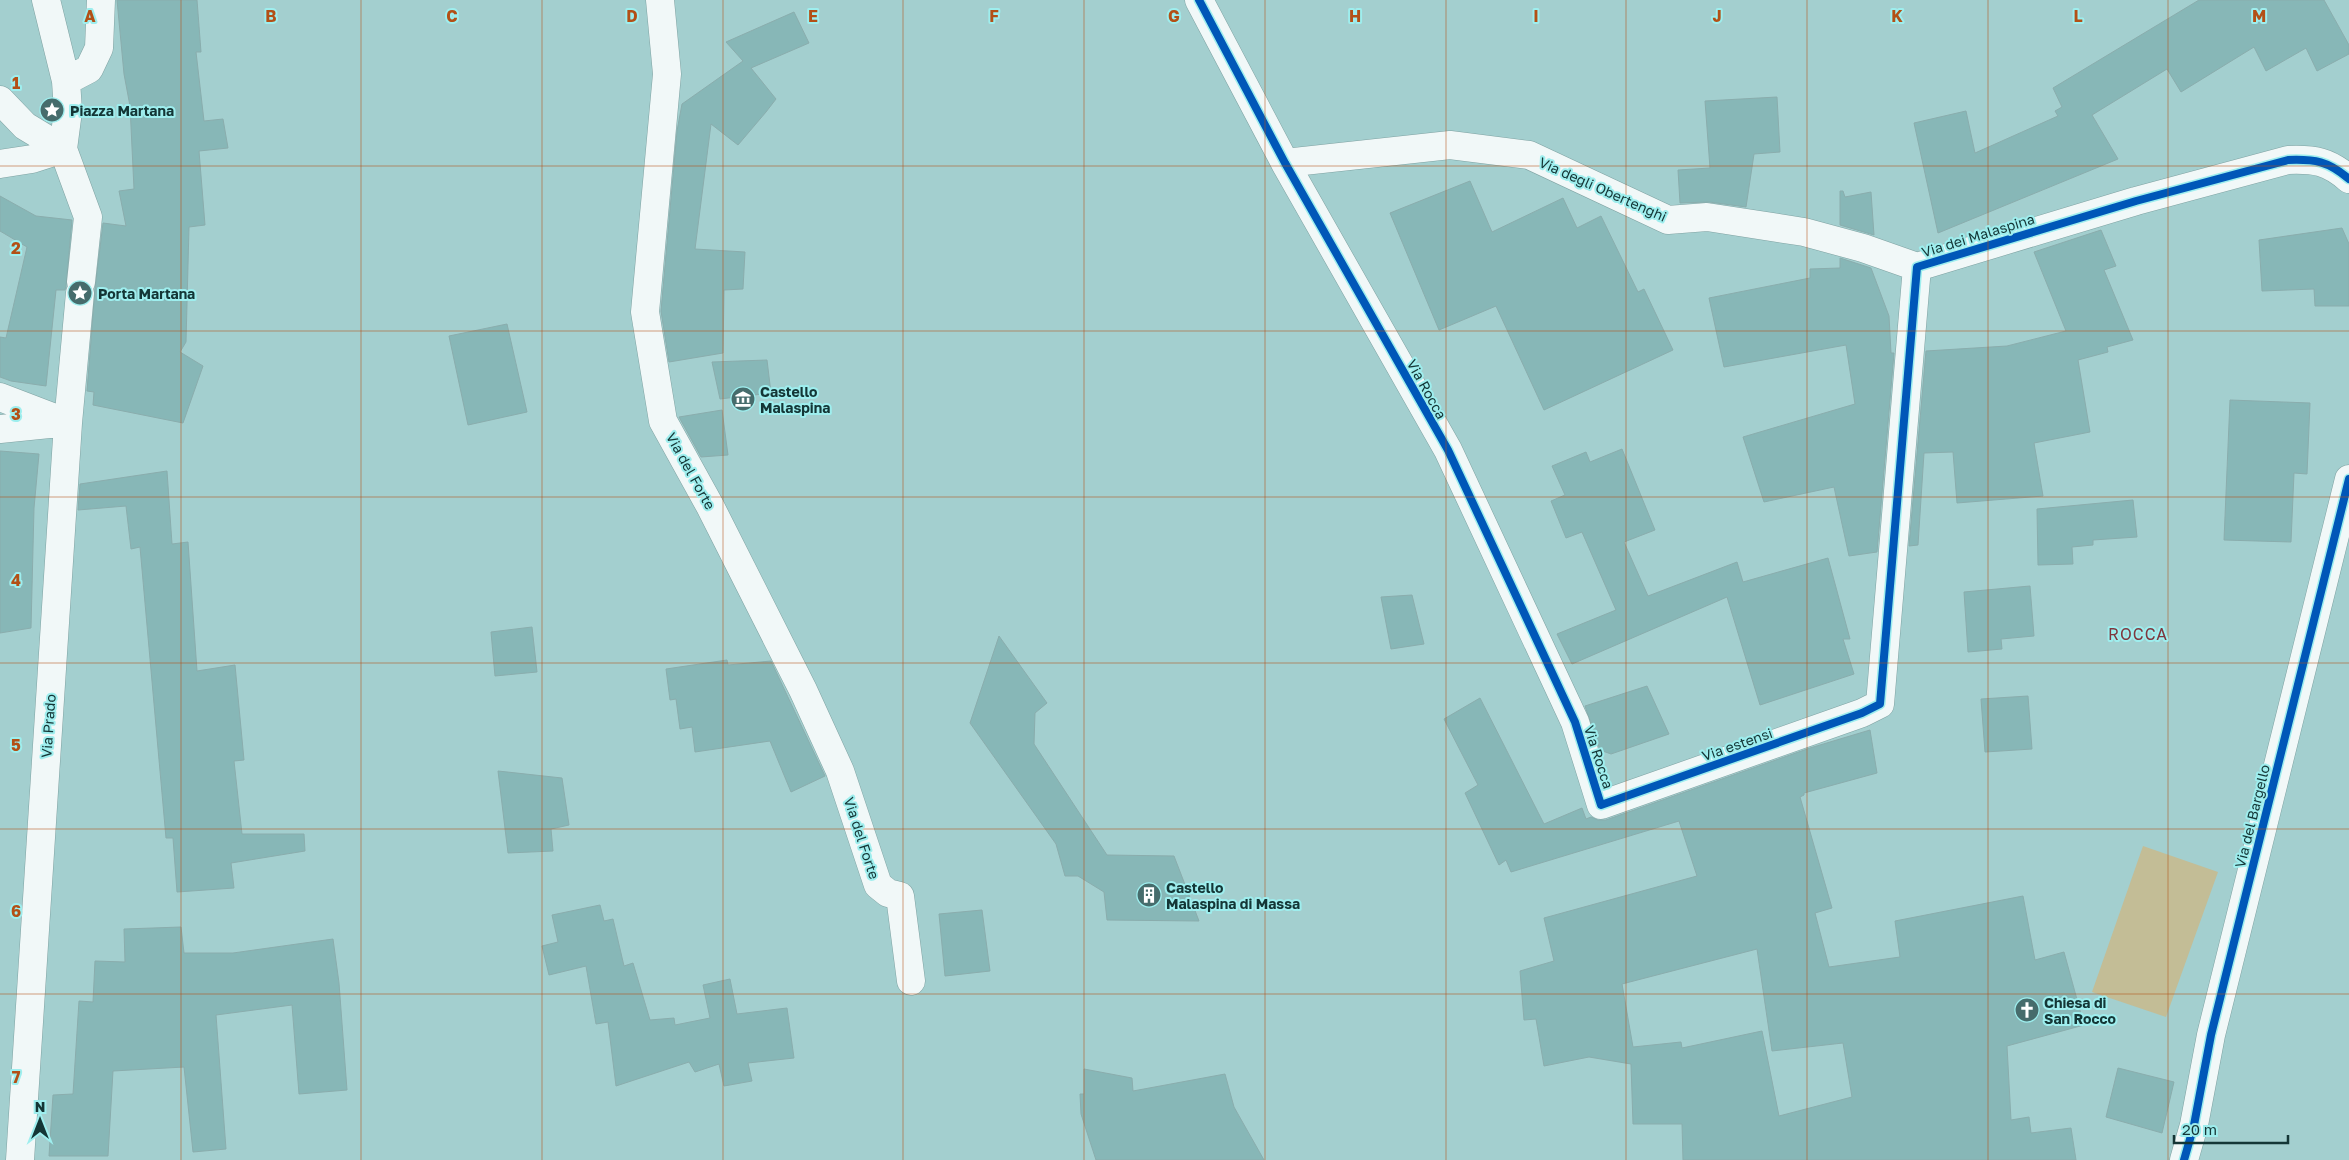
<svg xmlns="http://www.w3.org/2000/svg" width="2349" height="1160" viewBox="0 0 2349 1160" font-family="'Golos Text',sans-serif">
<style>
.green{fill:#c3bd96}
.building{fill:#87b7b7;stroke:#8aadad;fill-rule:evenodd}
.lines{fill:none;stroke-linecap:round;stroke-linejoin:round}
.minor-casing{stroke:#7fa2a2;stroke-width:29}
.minor{stroke:#f1f8f8;stroke-width:28}
.cycleway-casing{stroke:#9eeeee;stroke-width:11}
.cycleway{stroke:#0057b8;stroke-width:8}
.grid{fill:none;stroke:#b35016;stroke-width:1;stroke-opacity:0.55}
.labels{text-anchor:middle;dominant-baseline:central;stroke-width:4;stroke-linejoin:round;paint-order:stroke}
.poi-label{font-size:14px;font-weight:bold;fill:#143636;stroke:#9eeeee;text-anchor:start}
.street-label{font-size:14px;fill:#143636;stroke:#9eeeee}
.quarter-label{font-size:16px;letter-spacing:1px;fill:#7f373e;stroke:#9eeeee}
.grid-label{font-size:16px;text-anchor:middle;font-weight:bold;fill:#b35016;stroke:#9eeeee;stroke-width:4;stroke-linejoin:round;paint-order:stroke}
</style>
<rect width="100%" height="100%" fill="#a3cfcf"/>
<path class="green" d="M2143 846 2218 872 2166 1017 2092 992Z"/>
<path class="building" d="M117 0H197L201 52H196L204 121 223 119 228 148 199 151 205 225 189 227 186 342 180 352 203 366 183 423 93 405 94 392 87 391 95 289 103 223 126 226 119 191 134 189 130 106 124 74Z
M2199 0H2324L2349 45V54L2317 71 2306 48 2266 71 2254 47 2181 92 2167 69 2092 115 2118 159 1938 233 1914 123 1966 111 1975 153 2058 116 2055 111 2062 107 2053 88Z
M794 12 809 43 751 68 776 99 766 112 738 145 711 124 695 249 745 252 743 289 724 290 723 353 669 362 661 311 677 131 682 104 743 61 726 42Z
M1777 97 1780 152 1754 154 1746 207 1709 202 1680 203 1678 170 1710 168 1705 101Z
M1470 181 1492 232 1563 198 1577 228 1601 216 1638 292 1644 289 1673 350 1544 410 1496 306 1439 330 1390 213Z
M1840 191H1843L1845 197 1871 192 1874 235 1840 225Z
M0 196 36 216 72 220 66 286 65 290H56L46 386 11 381 0 377V337L6 338 27 247 0 231Z
M2342 228 2349 244V306H2315L2314 289 2262 291 2259 240Z
M2101 230 2116 266 2104 270 2133 340 2107 347 2108 352 2078 360 2090 432 2034 443 2043 496 1957 503 1953 452 1924 453 1918 545 1909 546 1926 351 2007 346 2066 331 2034 252Z
M1840 258 1871 268 1889 316 1891 353H1894L1877 552 1849 556 1834 487 1764 502 1743 437 1855 404 1846 345 1724 367 1709 298 1810 278V269L1840 268Z
M507 324 527 412 468 425 449 336Z
M767 360 771 393 720 399 712 362Z
M2230 400 2310 403 2307 474 2294 473 2291 542 2224 540Z
M722 410 728 455 701 457 679 417Z
M1622 449 1655 530 1624 542 1648 596 1737 562 1743 582 1828 558 1850 639H1843L1854 674 1760 705 1727 597 1572 664 1557 634 1616 610 1582 532 1566 538 1551 501 1565 495 1552 466 1586 452 1590 462Z
M0 451 39 454 34 508 31 628 0 633Z
M167 471 172 544 188 542 197 671 235 665 244 760 234 761 242 834H304L305 851 231 863 234 888 177 892 173 838H166L140 547 131 549 126 506 78 510 80 484Z
M2133 500 2137 537 2093 540V545L2072 547 2073 564 2038 565 2037 509Z
M2030 586 2034 636 2001 639 2002 649 1968 652 1964 592Z
M1412 595 1424 644 1391 649 1381 597Z
M532 627 537 672 495 676 491 632Z
M999 636 1047 703 1035 713 1034 744 1107 855 1174 856 1199 921 1107 920 1104 892 1078 876H1065L1056 844 970 723Z
M727 660 728 665 771 661 825 776 791 792 770 741 695 752 692 727 680 729 676 699 670 700 666 669Z
M1647 686 1669 734 1611 754 1600 750 1585 706Z
M2028 696 2032 749 1985 752 1981 699Z
M1480 698 1544 824 1582 808 1586 819 1591 817 1598 820H1606L1810 748 1870 730 1877 773 1804 793V795L1800 797 1832 908 1815 913 1829 967 1900 957 1895 921 2023 896 2035 960 2064 952 2084 1025 2007 1046 2011 1120 2029 1117 2031 1133 2071 1128 2076 1160H1683L1682 1124H1633L1631 1064 1589 1057 1544 1066 1536 1019 1524 1020 1520 971 1554 961 1544 918 1697 876 1679 821 1511 872 1506 860 1499 865 1465 793 1478 785 1444 719ZM1757 949 1772 1051 1843 1043 1852 1097 1779 1116 1762 1031 1682 1048 1681 1042 1633 1047 1622 984Z
M498 771 562 778 569 825 551 829 553 851 508 853Z
M600 905 604 921 613 919 624 966 633 963 650 1020 674 1018 675 1025 710 1018 703 985 730 979 737 1014 787 1008 794 1058 748 1063 752 1081 724 1086 719 1064 695 1072 689 1062 616 1086 608 1022 596 1024 586 966 549 975 542 946 558 942 552 915Z
M982 910 990 971 945 976 939 914Z
M181 927 184 953H233L333 939 339 983 347 1090 299 1094 292 1005 216 1015 226 1149 193 1152 184 1067 113 1071 108 1156H49L53 1095 73 1094 79 1001 93 1002 95 961 125 962 124 929Z
M2118 1068 2174 1082 2162 1133 2106 1117Z
M1084 1069 1132 1078 1133 1091 1225 1074 1234 1107 1264 1160H1096L1081 1114 1080 1094H1084Z"/>
<g class="lines">
<defs>
<path id="minor" d="M46 0 66 81 68 111 63 149 88 217 81 282
M660 0 667 74 645 312 663 421 710 506 803 690 840 771 878 885 888 893 900 896 911 981
M1199 0 1285 163 1448 450 1575 722 1601 805 1862 713 1880 704 1917 267
M66 81 89 69 99 48 101 0
M0 100 25 126 63 149
M1285 163 1450 145 1529 155 1668 220 1707 217 1804 232 1863 248 1917 267
M0 164 32 159 63 149
M1917 267 2136 201 2288 160C2315 159 2328 161 2349 179
M0 397 68 423
M0 429 59 423
M20 1160 68 423 80 293
M2184 1160 2194 1125 2211 1035 2349 479"/>
</defs>
<use href="#minor" class="minor-casing"/>
<use href="#minor" class="minor"/>
<defs>
<path id="cycleway" d="M1199 0 1285 163 1448 450 1575 722 1601 805 1862 713 1880 704 1917 267 2136 201 2288 160C2315 159 2328 161 2349 179
M2184 1160 2194 1125 2211 1035 2349 479"/>
</defs>
<use href="#cycleway" class="cycleway-casing"/>
<use href="#cycleway" class="cycleway"/>
</g>
<path class="grid" d="M181 0V1160M361 0V1160M542 0V1160M723 0V1160M903 0V1160M1084 0V1160M1265 0V1160M1446 0V1160M1626 0V1160M1807 0V1160M1988 0V1160M2168 0V1160M0 166H2349M0 331H2349M0 497H2349M0 663H2349M0 829H2349M0 994H2349"/>
<defs>
<symbol id="sight-disc" viewBox="-11 -11 22 22"><circle r="9.5" fill="#466c6c" stroke="#9eeeee"/><path d="M0-6L1.8-2.2L6-1.7L2.9 1.2L3.7 5.4L0 3.3L-3.7 5.4L-2.9 1.2L-6-1.7L-1.8-2.2Z" fill="#fff"/></symbol>
<symbol id="museum-disc" viewBox="-11 -11 22 22"><circle r="9.5" fill="#466c6c" stroke="#9eeeee"/><path d="M0-6L6-3V-2H-6V-3ZM-5-1h2V3h-2ZM-1-1h2V3h-2ZM3-1h2V3H3ZM-6 4H6V6H-6Z" fill="#fff"/></symbol>
<symbol id="building-disc" viewBox="-11 -11 22 22"><circle r="9.5" fill="#466c6c" stroke="#9eeeee"/><path d="M-4-6H4V6H1V3H-1V6H-4ZM-2.5-4.3h1.7v1.8h-1.7ZM.8-4.3h1.7v1.8H.8ZM-2.5-1h1.7V.8h-1.7ZM.8-1h1.7V.8H.8Z" fill="#fff"/></symbol>
<symbol id="church-disc" viewBox="-11 -11 22 22"><circle r="9.5" fill="#466c6c" stroke="#9eeeee"/><path d="M-1.2-6h2.4v3.5h3.3v2.4h-3.3V6h-2.4V-.1h-3.3v-2.4h3.3Z" fill="#fff"/></symbol>
</defs>
<g fill-rule="evenodd">
<use href="#sight-disc" x="38" y="96" width="28" height="28"/>
<use href="#sight-disc" x="66" y="279" width="28" height="28"/>
<use href="#museum-disc" x="729" y="385" width="28" height="28"/>
<use href="#building-disc" x="1135" y="881" width="28" height="28"/>
<use href="#church-disc" x="2013" y="996" width="28" height="28"/>
</g>
<g class="labels">
<g class="poi-label">
<text x="70" y="110">Piazza Martana</text>
<text x="98" y="293">Porta Martana</text>
<text x="760" y="391">Castello<tspan x="760" dy="16">Malaspina</tspan></text>
<text x="1166" y="887">Castello<tspan x="1166" dy="16">Malaspina di Massa</tspan></text>
<text x="2044" y="1002">Chiesa di<tspan x="2044" dy="16">San Rocco</tspan></text>
</g>
<g class="street-label">
<text transform="translate(1603 189) rotate(24)">Via degli Obertenghi</text>
<text transform="translate(1978 235) rotate(-17)">Via dei Malaspina</text>
<text transform="translate(1427 389) rotate(61)">Via Rocca</text>
<text transform="translate(691 471) rotate(61)">Via del Forte</text>
<text transform="translate(48 726) rotate(-86)">Via Prado</text>
<text transform="translate(1737 744) rotate(-19)">Via estensi</text>
<text transform="translate(1599 757) rotate(72)">Via Rocca</text>
<text transform="translate(2252 816) rotate(-76)">Via del Bargello</text>
<text transform="translate(862 838) rotate(72)">Via del Forte</text>
</g>
<g class="quarter-label">
<text x="2138" y="634">ROCCA</text>
</g>
</g>
<g class="grid-label">
<text x="90" y="22">A</text>
<text x="271" y="22">B</text>
<text x="452" y="22">C</text>
<text x="632" y="22">D</text>
<text x="813" y="22">E</text>
<text x="994" y="22">F</text>
<text x="1174" y="22">G</text>
<text x="1355" y="22">H</text>
<text x="1536" y="22">I</text>
<text x="1717" y="22">J</text>
<text x="1897" y="22">K</text>
<text x="2078" y="22">L</text>
<text x="2259" y="22">M</text>
<text x="16" y="89">1</text>
<text x="16" y="254">2</text>
<text x="16" y="420">3</text>
<text x="16" y="586">4</text>
<text x="16" y="751">5</text>
<text x="16" y="917">6</text>
<text x="16" y="1083">7</text>
</g>
<g transform="translate(40 1120)" stroke="#9eeeee" stroke-width="4" paint-order="stroke">
<path d="M0-4L9 19L0 12L-9 19Z" fill="#143636"/>
<text y="-8" font-size="14" font-weight="bold" text-anchor="middle" fill="#143636">N</text>
</g>
<path d="M2174 1135v8h114v-8" fill="none" stroke="#143636" stroke-width="2.5"/>
<text x="2182" y="1135" font-size="15" fill="#143636" stroke="#9eeeee" stroke-width="4" paint-order="stroke">20 m</text>
</svg>
